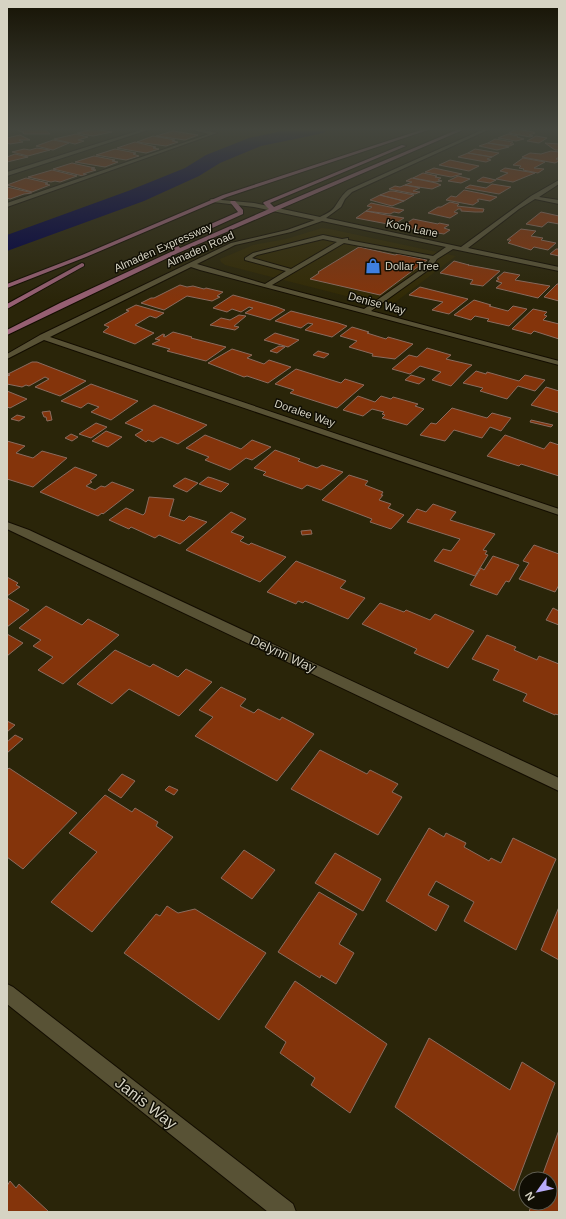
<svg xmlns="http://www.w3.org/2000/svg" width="566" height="1219" viewBox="0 0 566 1219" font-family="Arial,sans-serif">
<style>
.built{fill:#322a05}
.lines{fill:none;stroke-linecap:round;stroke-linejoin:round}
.river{fill:#000040;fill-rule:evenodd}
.building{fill:#84340b;stroke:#8a6b5e}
.minor-casing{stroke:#130d00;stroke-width:2}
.major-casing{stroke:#130d00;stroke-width:2}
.minor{fill:#585235;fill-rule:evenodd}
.major{fill:#965f72;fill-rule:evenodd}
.labels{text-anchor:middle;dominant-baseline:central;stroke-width:3;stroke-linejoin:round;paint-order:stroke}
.far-street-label{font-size:11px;fill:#d6d3c3;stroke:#100e04}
.far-poi-label{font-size:11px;fill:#d6d3c3;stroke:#100e04;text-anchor:start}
.street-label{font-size:13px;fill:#d6d3c3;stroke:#100e04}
.near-street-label{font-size:16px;fill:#d6d3c3;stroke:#100e04}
</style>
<rect width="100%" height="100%" fill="#2a2509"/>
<path class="built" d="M322 228 330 229 456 256 389 307 225 265 221 262 220 259 253 245 286 239Z"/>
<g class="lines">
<path class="river" d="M291 129H327L324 133 261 146 220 163 199 176 144 201 7 251V235L128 191 185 168 206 155 249 138Z"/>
</g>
<path class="building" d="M17 129H45L50 134H24L22 132H24L19 131Z
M94 129 112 132 93 136 77 133Z
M516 129 533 132 535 133 529 135 533 136 530 137 509 133Z
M173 131 198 135 185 140 156 136Z
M76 134 88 137 78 140 84 141 75 144 54 139Z
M508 134 518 136 517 137 524 139 516 141 498 138Z
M20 135 30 140H19L23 142 10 144 7 143V138Z
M153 136 175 140 172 141 178 142 166 146 137 142Z
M536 136 547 138 539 143 527 141Z
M495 139 513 142 510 144H514L510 146 488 143Z
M53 140 69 143 53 150 36 146Z
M135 142 156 147 153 148 159 149 146 153 117 148Z
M488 143 505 146 509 147 497 150 479 146Z
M545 143 559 144V150H555Z
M37 148 50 150 28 156 12 152 24 149 30 150Z
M115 149 136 153 133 154 139 156 126 160 96 155Z
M475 149 499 153 492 157 468 153Z
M551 151 559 152V157L556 159H559V161L555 163 522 157 530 153 541 154Z
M468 153 492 157 487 159 491 160 486 162 458 157Z
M15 154 28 157 7 162V157Z
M94 156 115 160 112 161 118 162 105 167 75 162Z
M523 158 545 162 534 168 544 169 538 173 523 170 524 169 519 168 521 166 513 165Z
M450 160 479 166 469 171 439 165Z
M72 163 95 168 91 169 96 170 83 174 87 175 83 176 53 169Z
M434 168 462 174 451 177 425 172Z
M505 168 535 173 513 182 496 179 508 173 500 171Z
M52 170 77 176 60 182 55 181 51 182 28 177Z
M423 173 437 176 435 177 441 178 438 180 442 181 435 182 413 178Z
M458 176 470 179 461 183 448 181Z
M483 177 496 180 490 183 477 181Z
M26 178 48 183 45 184 50 185 32 192 7 185Z
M412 178 436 183 441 185 432 189 405 185 412 182 406 181Z
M492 184 511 187 499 194 465 188 470 185 486 188Z
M405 185 420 188 413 191 420 192 415 194 389 189 395 186 400 187Z
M7 187 29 192 32 193 24 194 10 199 7 198Z
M464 190 484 194 497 197 490 201 479 199 477 200 479 201 473 205 446 200 451 196 456 197Z
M390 191H393L414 195 404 201 380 195Z
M380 195 404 201 392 206 370 200Z
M450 202 459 204 457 206 484 209 483 212H475L461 211V209H458L454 212 458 213 450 218 428 213 438 207H441Z
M371 203 404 210 399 213 394 212 390 214 366 211 372 207 367 206Z
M366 211 381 214 404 218 393 225 356 218Z
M541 212 559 216V224L548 222 542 227 526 224Z
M413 219 438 224 439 223 449 225 444 228 450 230 444 234 401 227Z
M521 229 536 231 531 236 543 238 541 240 556 243 548 250 534 247 531 250 508 243 511 240H507Z
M359 247 395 255 398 254 427 260 380 295 310 279 319 273 318 272Z
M556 249H559V256L550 254Z
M454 261 469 265H468L500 271 483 286 470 284 473 280 440 273Z
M504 272 520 275 515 280 550 286 538 298 496 288 502 283 496 281 499 279 497 278Z
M557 284H559V301L544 297Z
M180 285 187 287 193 286 204 289 206 288 223 292 217 296 220 297 212 301 187 296 164 310 141 303 151 298H154Z
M420 287 468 299 449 314 432 310 443 302 409 295Z
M233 295 277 307 285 310 270 320 245 313 253 308 249 307 241 312 232 309 227 312 213 308Z
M474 300 491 305 489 306 508 311 513 306 527 309 509 326 487 321 489 319 475 316 471 320 454 315Z
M136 305 164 313 156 318 150 316 135 325 154 333 135 344 103 332 109 327 104 325 129 311 126 310Z
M533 309 547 312 544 315 547 316 543 320 559 324V339L534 331 531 334 512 329Z
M291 311 338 323 347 326 332 337 305 330 313 324 308 323 301 328 275 321Z
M239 315 246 316 234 326 239 327 235 330 210 325 221 318 230 320Z
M352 327 369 332 367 333 386 339 388 337 413 344 395 359 372 356 373 354 349 347 357 341 340 336Z
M173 332 192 337 191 338 226 347 206 361 167 351 170 349 152 344 160 340 155 339 163 334 165 335 163 336 165 337Z
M275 333 299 340 288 347 264 340Z
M279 346 285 347 277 353 270 351Z
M427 348 451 355 446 359 472 365 467 369 451 386 432 380 441 372 420 366 410 374 392 369 409 355 417 357Z
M232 349 252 355 247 358 264 364 269 360 291 367 268 383 247 376 244 377 208 363Z
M318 351 329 354 324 358 313 355Z
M32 362H37L86 381 60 396 35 387 49 379 45 377 29 386 26 385 22 387 7 384V376L10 375 8 374Z
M296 369 341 383 345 379 364 385 337 408 290 393 294 390 275 384Z
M476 371 486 374 487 372 519 381 525 375 545 380 535 391 518 386 507 399 480 391 483 388 463 383Z
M411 375 425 379 419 384 405 380Z
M91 384 138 401 111 420 91 412 99 407 88 403 81 408 61 401Z
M546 387 559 391V413L531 405Z
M7 391 27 399 10 408 7 407Z
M358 396 375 402 381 396 391 399 393 397 418 404 415 406 424 409 407 425 382 418 385 415 382 414 384 412 372 409 363 416 343 410Z
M154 405 207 425 178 444 161 437 153 442 148 440 146 442 135 435 143 430 125 423Z
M452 408 487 418 492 413 511 418 501 431 490 427 482 438 454 430 445 441 420 435 431 423 436 424Z
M50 411 52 420 47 421 46 417H44L42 412Z
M17 415 25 417 19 421 11 419Z
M531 420 553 425 551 427 530 422Z
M96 423 107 427 91 438 79 434Z
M106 431 122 437 108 447 92 441Z
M71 434 78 437 72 441 65 438Z
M205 435 241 449 252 440 271 447 252 460 246 458 230 470 205 460 209 457 186 448Z
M505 435 544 449 550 442 559 445V476L521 464 519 466 487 456Z
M7 441 25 446 16 453 33 458 42 451 67 458 33 487 7 479Z
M275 450 300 459 298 461 317 468 322 465 343 472 321 490 307 485 302 489 263 475 266 472 254 468Z
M75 467 97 475 90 481 92 482 86 486 95 490 101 486 105 487 112 482 134 490 103 514 102 513 98 516 40 492Z
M349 475 368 481 365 485 383 492 381 495H383L379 500 391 504 388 508 404 515 391 529 370 522 372 519 322 500Z
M208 477 212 478 229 484 221 492 199 484Z
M185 478 198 483 187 492 173 486Z
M149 497 174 499 169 516 184 521 189 516 207 522 180 544 159 535 155 538 131 527 129 529 109 520 126 508 143 515 145 513Z
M433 504 456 512 450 520 495 534 483 550 487 551 485 554 488 555 475 576 434 561 443 549 451 551 460 539 407 522 417 509 426 512Z
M231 512 246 519 231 532 244 537 240 541 249 545 251 543 286 557 260 582 186 550Z
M311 530 312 534 302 535 301 531Z
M534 545 559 554V585L555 592 519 579 529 563 523 561Z
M493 556 519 565 509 582 506 581 497 595 470 585 481 568 484 570Z
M296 561 346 581 340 588 365 598 348 619 305 601 303 603 298 601 296 604 267 592Z
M7 577 18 583 16 585 20 587 7 596Z
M7 598 29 610 7 627Z
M380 603 404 612 406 610 430 620 435 614 474 631 448 668 414 653 417 649 362 624Z
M46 606 82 625 88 619 119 635 63 684 38 670 53 657 33 646 41 640 19 628Z
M553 608 559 611V625L546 620Z
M7 634 23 643 7 656Z
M487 635 516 647 514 650 537 660 539 656 559 664V715L555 714V715L523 701 527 694 493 680 499 670 472 659Z
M115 650 150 667 153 664 178 677 186 669 212 682 179 716 129 689 112 704 77 684Z
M221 687 246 699 240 706 254 713 258 709 280 720 282 717 314 734 277 781 195 736 213 717 199 710Z
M7 721 15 725 7 732Z
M15 735 23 739 7 753V742Z
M320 750 367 774 370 770 398 784 392 792 402 797 378 835 291 789Z
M9 768 77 813 23 869 7 857V770Z
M122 774 135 781 121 798 108 790Z
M169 786 178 790 174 795 165 790Z
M105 795 132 812 135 808 158 822 156 826 173 837 92 932 51 902 97 852 69 833Z
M429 828 444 837 446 833 466 843 464 847 489 861 491 858 501 863 513 838 556 859 516 950 464 921 474 902 436 881 428 895 449 906 436 931 386 901Z
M244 850 275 870 252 899 221 878Z
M335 853 381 879 363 911 315 883Z
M319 892 357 914 339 944 354 953 336 984 321 975 320 978 278 952Z
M167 906 178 913 195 909 266 953 219 1020 124 953 156 914 160 916Z
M559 907V960L541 950Z
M295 981 387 1044 350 1113 311 1085 315 1078 280 1053 286 1042 265 1027Z
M429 1038 510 1090 522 1062 555 1083 514 1191 395 1107Z
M559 1130V1212H529L532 1203H550V1179H541Z
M10 1181 16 1188 19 1184 48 1211 47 1212H7V1186Z"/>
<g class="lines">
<defs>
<path id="minor" d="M144 129H151L7 176V172Z
M189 129H200L217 133 7 207V203L209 134Z
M484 129H490L352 192 345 199 341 207 326 218 461 247 531 196 559 180V184L539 197 559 200V204L535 199 519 209 468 248 559 267V271L453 249 437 259 431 268 371 311 559 361V365L200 270 191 267 50 337 559 509V515L44 340 7 359V354L40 335 231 243 287 230 315 220 254 207 213 202 210 200 211 199 254 203 320 217C326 214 333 211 336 205 341 198 341 196 348 190ZM322 221 446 247 433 256 348 240V238L342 239 323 235 253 253 245 258V260L286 271 265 284 197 264 235 245 291 232ZM323 239 337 242 291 269 252 258 257 255ZM344 243 430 259 426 266 364 309 272 285Z
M7 522 29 530 559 778V791L7 529Z
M7 984 13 987 293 1204 296 1212H268L7 1004Z"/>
<path id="major" d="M424 129H431L227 197 86 257 7 288V284L82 255 223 195Z
M459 129H465L178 253 7 335V330L60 303 175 250 170 244 179 238 238 212 230 202 231 201H235L243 210V214L177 244 180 248 269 209 263 203 264 202 402 145 406 146 270 203 274 207Z
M82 263 84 264V266L7 309V304Z"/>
</defs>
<use href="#minor" class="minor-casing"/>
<use href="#major" class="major-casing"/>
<use href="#minor" class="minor"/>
<use href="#major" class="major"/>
</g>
<linearGradient id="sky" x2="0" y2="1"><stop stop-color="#171405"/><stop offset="0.43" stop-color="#44463e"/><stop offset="1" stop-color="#44463e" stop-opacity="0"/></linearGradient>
<rect width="566" height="300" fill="url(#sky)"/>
<defs>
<symbol id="shop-bare" viewBox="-9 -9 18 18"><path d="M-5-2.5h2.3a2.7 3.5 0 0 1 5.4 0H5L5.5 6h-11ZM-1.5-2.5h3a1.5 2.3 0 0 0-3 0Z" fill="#3f7fe0" stroke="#100e04" stroke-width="2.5" paint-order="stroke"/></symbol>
</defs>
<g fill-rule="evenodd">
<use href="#shop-bare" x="362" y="255" width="22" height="22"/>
</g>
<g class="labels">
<g class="far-street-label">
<text transform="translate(412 228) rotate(12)">Koch Lane</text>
<text transform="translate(163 247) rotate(-24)">Almaden Expressway</text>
<text transform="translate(200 249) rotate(-24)">Almaden Road</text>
<text transform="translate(377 303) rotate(15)">Denise Way</text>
<text transform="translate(305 413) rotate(19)">Doralee Way</text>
</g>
<g class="far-poi-label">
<text x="385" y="266">Dollar Tree</text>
</g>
<g class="street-label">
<text transform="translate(283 654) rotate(25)">Delynn Way</text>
</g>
<g class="near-street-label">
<text transform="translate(146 1103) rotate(38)">Janis Way</text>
</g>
</g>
<rect width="566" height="1219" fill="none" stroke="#d6d3c3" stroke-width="16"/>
<g transform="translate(538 1191) rotate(237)"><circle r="19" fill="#100e04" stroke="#5f5d50"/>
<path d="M0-3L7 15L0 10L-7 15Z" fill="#b7abf8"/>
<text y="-6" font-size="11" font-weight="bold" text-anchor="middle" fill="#d6d3c3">N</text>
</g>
</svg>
